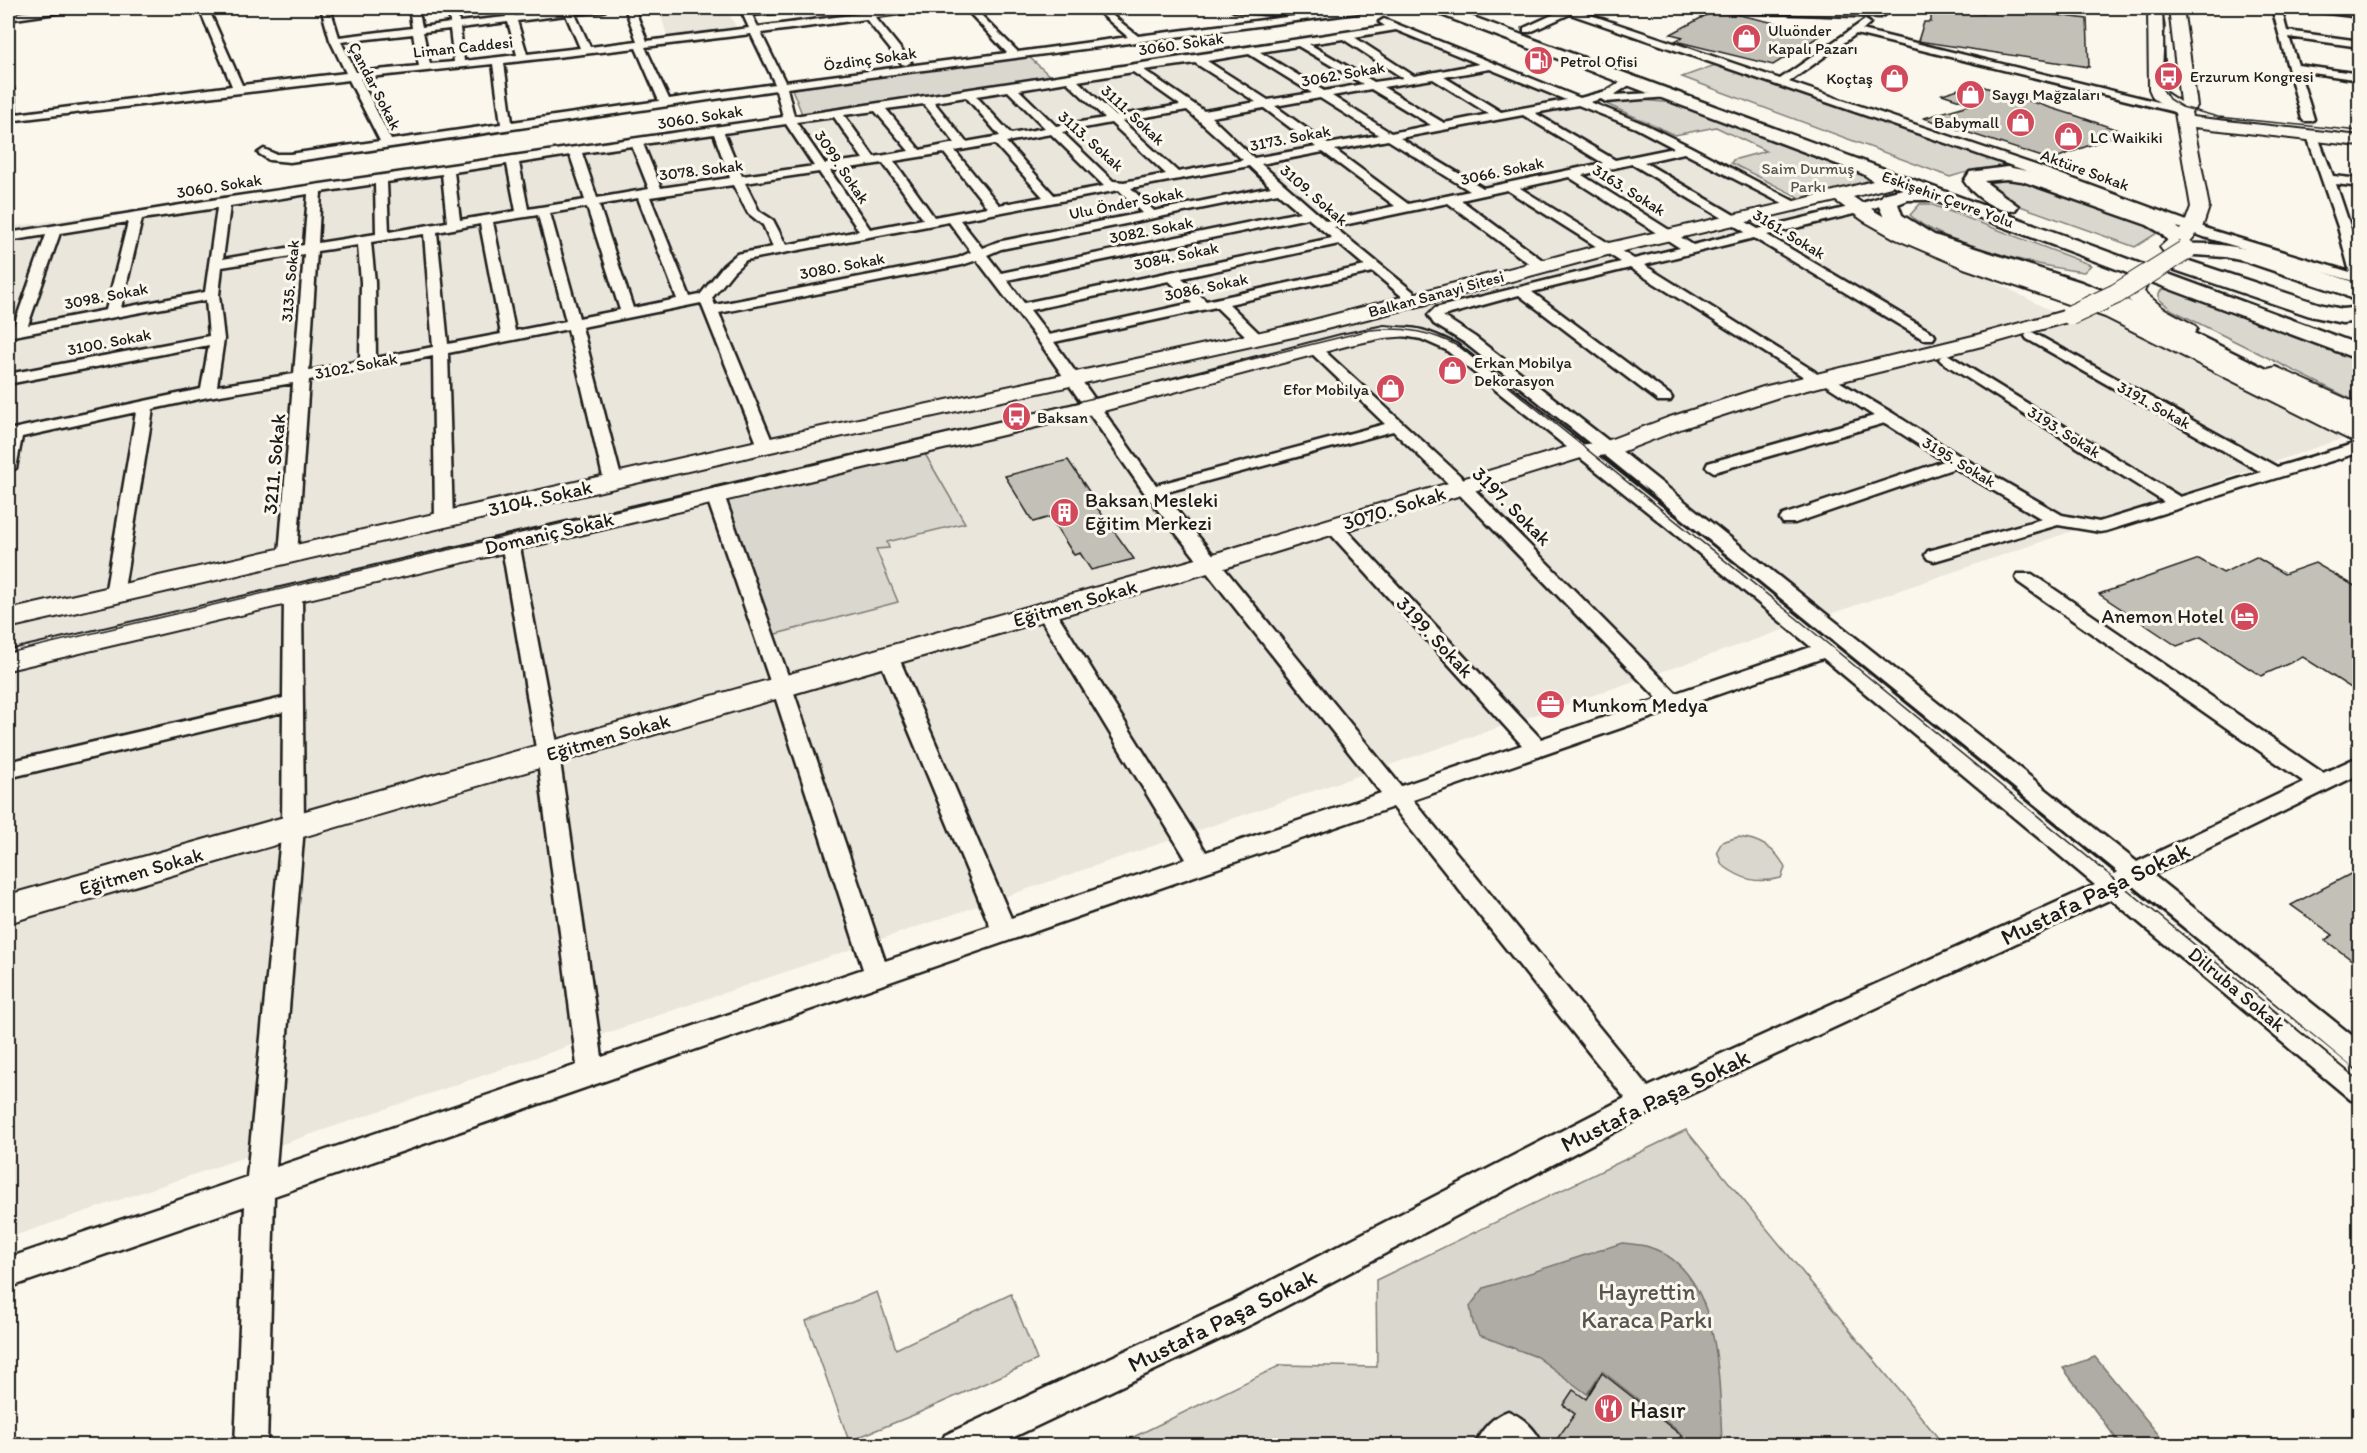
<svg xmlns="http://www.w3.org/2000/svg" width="2367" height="1453" viewBox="0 0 2367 1453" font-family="Itim,sans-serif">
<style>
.built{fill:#eae6dc}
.green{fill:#dad7ce;stroke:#7b7a75;stroke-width:1.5}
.water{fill:#afaca5;stroke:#74726e;stroke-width:1.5}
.building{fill:#c3c0b8;stroke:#1c1c1c;stroke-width:1.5}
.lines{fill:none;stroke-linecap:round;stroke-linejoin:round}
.street-casing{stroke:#1c1c1c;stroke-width:5}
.secondary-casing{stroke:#1c1c1c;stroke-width:4}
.highway-casing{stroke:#1c1c1c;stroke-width:5}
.street{fill:#fbf7ec;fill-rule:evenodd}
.secondary{fill:#fbf7ec;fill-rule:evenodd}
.highway{fill:#fbf7ec;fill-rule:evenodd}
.tram-far1{stroke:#1c1c1c;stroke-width:1.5}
.tram{stroke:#1c1c1c;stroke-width:2}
.secondary-bridge-casing{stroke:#1c1c1c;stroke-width:22;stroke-linecap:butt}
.secondary-bridge{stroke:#fbf7ec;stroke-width:20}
.labels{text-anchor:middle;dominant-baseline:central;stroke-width:6;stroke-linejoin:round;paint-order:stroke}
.far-poi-label{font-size:16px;fill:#1c1c1c;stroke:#fbf7ec;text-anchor:start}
.far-street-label{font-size:16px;fill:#1c1c1c;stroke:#fbf7ec}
.far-park-label{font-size:16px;fill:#555451;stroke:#fbf7ec}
.street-label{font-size:20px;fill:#1c1c1c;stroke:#fbf7ec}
.poi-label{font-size:20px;fill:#1c1c1c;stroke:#fbf7ec;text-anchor:start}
.near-street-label{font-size:24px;fill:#1c1c1c;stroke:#fbf7ec}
.near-park-label{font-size:24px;fill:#555451;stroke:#fbf7ec}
.near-poi-label{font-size:24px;fill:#1c1c1c;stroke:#fbf7ec;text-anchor:start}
</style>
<rect width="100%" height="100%" fill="#fbf7ec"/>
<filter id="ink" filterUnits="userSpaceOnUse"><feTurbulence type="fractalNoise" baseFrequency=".0167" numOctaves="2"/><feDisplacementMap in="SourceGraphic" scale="12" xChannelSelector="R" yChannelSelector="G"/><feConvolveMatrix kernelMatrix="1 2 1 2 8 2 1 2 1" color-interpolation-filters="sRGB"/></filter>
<g filter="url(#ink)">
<path class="built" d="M659 8H726L737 29 667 36Z
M1397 29 1663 135 1819 216 1844 208 1956 261 2066 319 2102 313 2344 438 8 1238V227L794 120Z"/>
<path class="green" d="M1027 55 1051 77 802 114 792 89Z
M1721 63 2036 173C2003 167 1982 166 1950 177L1682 77Z
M1643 100 1673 103 1880 182 1806 201 1731 163 1733 160 1766 151 1716 127 1675 135 1604 103Z
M2010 174 2157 226 2159 232 2135 247 1995 197 1981 177Z
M1920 204H1930L2091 265 2084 272C2043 267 1938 243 1910 215Z
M2165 286 2359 361V403L2172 310 2159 299V293Z
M925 454 965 523 887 542 889 548 876 549 898 602 768 636 719 499 847 469Z
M1738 837C1759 839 1777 849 1785 868L1781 878C1756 884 1743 880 1722 865L1717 851 1722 842Z
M1686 1130 1944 1445H1542L1506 1411 1471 1445 1115 1446 1281 1365 1377 1367 1376 1280Z
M877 1292 896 1349 1011 1294 1037 1360 916 1414 849 1441 806 1321Z"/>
<path class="water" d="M1622 1243C1630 1244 1641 1244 1649 1247 1723 1271 1719 1383 1722 1445H1677L1683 1435 1602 1371 1587 1394 1537 1357 1479 1335 1473 1323 1470 1306 1484 1288Z
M2095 1357 2167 1445H2121L2063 1368Z"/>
<path class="building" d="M1931 8 1983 14 1984 10 2018 14 2020 10 2087 19 2089 67 1918 41 1924 22H1931Z
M1710 13 1735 14 1823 34 1773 65 1675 41 1683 37 1671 34Z
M1975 84 2077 116 2124 132 2051 160 1924 118 1972 104 1942 94Z
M1068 460 1098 505 1096 506 1134 559 1091 570 1080 553 1074 555 1050 517 1033 522 1005 476Z
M2256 557 2284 574 2315 563 2360 589V684L2351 688 2303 657 2261 676 2201 637 2177 646 2099 594 2199 559 2223 573Z
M2360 869V966L2325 940 2333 935 2291 905Z
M1602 1373 1682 1436 1676 1446H1552L1575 1414 1563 1405 1573 1390 1586 1399Z"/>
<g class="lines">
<defs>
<path id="street" d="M54 8H75L70 11 8 20V14Z
M199 8H208L242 85 346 73 330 40 321 8H330L339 37 412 28 409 8H418L422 27 450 23 449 8H457L459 22 506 17 504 8H512L515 16 564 10V8H608L604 11 575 14 590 47 637 41 625 8H634L647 41 749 28 740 8H748L750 10 805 8 800 11 752 15 758 27 905 8H927L922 11 875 17 911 62 906 65 902 64 866 19 761 33 785 82 1007 53 965 8H974L1018 52 1128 37 1094 8H1103L1138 36 1358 8 1362 10 1357 13 787 88 794 116 1385 26 1379 22 1384 19 1580 98 1606 91 1630 77 1634 78V82L1614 95 1672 92V96L1668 97 1606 102 1601 99 1590 102 1644 124 1691 147 1803 206 1797 210 1793 209 1684 153 1644 162 1758 229 1853 206 1890 194 1894 195 1896 198 1894 201 1862 212 1767 235 1933 333 1935 336 1933 339H1923L1754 238 1644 265 1814 371 1817 374 1814 377H1804L1630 268 1532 292 1670 395 1672 398 1670 401H1658L1519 295 1443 316 1475 337 1614 445 2137 862 2304 782 2018 582 2016 578 2018 574H2032L2323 773 2360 756V774L2153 875 2360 1042V1069L2351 1066 2134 886 2131 888 2360 1074V1103L2351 1100 2111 899 1654 1111 1254 1323 1016 1436 995 1446H940L945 1435 1232 1301 1625 1098 1393 807 274 1196 267 1446H235L245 1206 8 1288V1258L247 1177 282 827 283 712 8 778V762L283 698 284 594 286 590H300L302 594 304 827 276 1167 577 1065 537 754 501 542 504 538H516L519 542 559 754 602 1057 863 969 772 687 706 495 709 491H721L724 495 792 687 885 961 990 926 878 656 881 651 888 649 895 651 898 656 1011 918 1186 859 1036 611 1039 607 1046 605 1053 607 1206 852 1381 793 1146 495 1040 343 977 260 962 265 719 313 774 446 766 451 758 446 701 303 582 327 622 481 619 485H607L604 481 568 329 448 353 453 520 450 524H438L435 520 433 356 309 380 297 555 294 559H282L279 555 293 383 208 397 153 409 123 595 121 599H107L105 595 136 412 22 437 16 468 8 473V430L201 389 209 345 8 384V374L209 336 206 300 8 337V329L13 328 46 235 8 241V233L224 198 783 117 776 90 290 162 269 160 258 153 264 149 275 154H290L380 141 349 80 8 121V85L13 88 16 114 232 86ZM566 15 580 48 527 54 517 21ZM508 22 517 55 464 61 460 28ZM450 29 454 62 430 64 423 32ZM1396 30 1479 64 1414 76 1354 37ZM413 34 419 66 356 72 341 42ZM751 34 775 84 669 99 645 47ZM1343 39 1403 78 1374 82 1309 44ZM1298 46 1363 84 1324 91 1260 52ZM636 48 659 101 512 122 504 63ZM1249 54 1312 93 1268 100 1207 61ZM1195 63 1256 102 1204 111 1144 70ZM493 64 501 124 391 140 360 78ZM1490 69 1566 100 1501 112 1444 77ZM1133 72 1180 105 1116 116 1078 81ZM1433 79 1489 114 1444 123 1383 87ZM1067 82 1105 118 1056 126 1019 90ZM1371 89 1431 125 1391 133 1332 96ZM1008 91 1045 128 1011 134 976 96ZM966 97 1000 136 966 142 934 102ZM1320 98 1379 135 1328 144 1275 106ZM924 104 955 143 920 150 886 109ZM1578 105 1636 128 1674 148 1615 160 1535 113ZM1264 108 1316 147 1254 158 1211 117ZM1187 110 1243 160 1178 172 1122 121ZM875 111 909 151 874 157 844 115ZM1523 115 1603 163 1483 188 1400 138ZM834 117 863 159 825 164 796 122ZM1111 123 1166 174 1124 182 1113 181 1062 132ZM786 124 814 166 742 176 724 133ZM714 134 730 178 661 188 643 144ZM1051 134 1104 186 1054 195 1006 142ZM1388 140 1470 191 1408 204 1335 150ZM995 144 1043 197 999 205 955 151ZM632 146 649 189 597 198 582 153ZM1323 152 1395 206 1326 221 1261 164ZM944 153 987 207 934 217 894 161ZM570 155 585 200 528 209 519 163ZM883 163 923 219 870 229 830 171ZM507 164 516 211 460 220 454 172ZM1632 164 1745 232 1693 245 1582 175ZM1249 166 1271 187 1154 211 1131 188ZM819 172 859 231 786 245 773 220 759 211 745 183ZM442 174 447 222 389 232 387 182ZM1569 177 1680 248 1634 259 1520 188ZM375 184 376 234 318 243 321 192ZM733 185 748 213 763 225 773 247 737 254 723 266 700 295 690 297 650 197ZM1119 190 1142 213 997 242 982 248 960 220ZM1507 190 1621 262 1435 308 1428 315 1434 324 1465 343 1602 453 2118 872 2115 874 1708 543 1456 344C1443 338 1408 320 1396 332L1398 335 1421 339 1446 350 1696 551 1811 647 1676 693 1468 483 1318 345 1313 344 1306 348 1385 424 1156 485 1054 342 1216 307 1252 342 1257 343 1264 339 1262 336 1229 304 1373 272 1411 304H1421L1423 301 1421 298 1334 227 1448 203 1535 268H1545L1547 265 1545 262 1461 200ZM1278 193 1300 212 1001 273 987 255 1001 249ZM308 194 304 245 223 259 230 206ZM638 198 677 299 633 308 599 205ZM587 207 620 310 579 318 550 213ZM217 208 205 292 121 308 142 219ZM538 215 566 321 515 331 493 222ZM1308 218 1332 238 1024 303 1007 280ZM128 222 106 310 28 325 60 233ZM949 222 971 252 958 258 715 305 712 298 733 272 746 260ZM480 224 501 334 448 344 437 232ZM424 234 433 347 376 358 375 282 371 242ZM1339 244 1365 266 1206 301 1182 278ZM358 245 361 282 360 361 309 371 317 251ZM304 254 294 374 217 386 224 339 219 295 222 267ZM1169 281 1192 303 1049 335 1030 310ZM1393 431 1456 491 1658 699 1541 739 1339 522H1327L1324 526 1327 530 1522 745 1401 786 1163 493ZM1823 658 2095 885 1648 1087 1413 800Z
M1229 8C1243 7 1268 4 1280 12L1275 15 1234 11Z
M1557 8H1581L1579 11 1780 79 1865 20 1870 23 1862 30 2187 109V113L2183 114 1856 34 1789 82 2038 166 2214 231 2350 272 2338 227 2307 136 2309 134H2317L2333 176 2360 179V187L2336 184 2360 256V283L2204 237 2030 172 1570 14 1530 32H1524V28L1561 11Z
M1708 8 1880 11 1885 14 1880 17 1713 11Z
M2272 8H2281L2287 31 2360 41V47L2289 37 2298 65 2360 74V80L2299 71 2314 119 2312 121H2304L2302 119Z
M2307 8H2331L2360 11V17L2312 11Z
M2032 332 2277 467 2360 442V452L2106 531 2100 532 2058 525 1934 561 1928 559 1925 555 1928 551 2042 519 1955 468 1795 523H1783L1780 519 1783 515 1944 461 1885 423 1714 472 1706 467 1708 463 1874 416 1820 381 1817 378 1825 373 1894 414 1963 458 2062 515 2099 522 2164 502 1942 362 1939 359 1942 356 1947 354 2180 497 2261 472 2027 339 2025 336 2027 333Z
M1508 1411C1524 1418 1536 1429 1543 1446H1474C1481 1430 1492 1417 1508 1411Z"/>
<path id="secondary" d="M2148 8H2162L2165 89 2166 93 2180 102 2169 8H2183L2197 106 2191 112 2192 117 2360 136V146L2194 127 2209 207 2202 228 2185 247 2170 253 2163 251 2160 247 2184 226 2191 207 2175 113 2153 98 2149 89Z
M1861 161 1890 176 1894 183 1891 187 1853 197C1937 256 2029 268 2120 309 2201 345 2280 389 2360 429V445L2105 317 1964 268 1896 239 1864 221 1836 201 1611 254 1423 305 1302 335 766 453 8 628V610L766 439 1302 323 1600 245 1795 201 1873 181 1852 166 1855 162Z
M2138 277 2145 279 2148 283 2144 292 2163 308 2194 325 2197 329 2194 333C2176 338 2135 310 2124 294L2125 287 2131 279Z
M2071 309 2078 311 2081 315 2078 319 1986 345 1779 397 1683 428 1616 454 1581 458 1218 570 8 923V895L1200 558 1571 446 1604 442 1667 418 1763 387 1973 336Z
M1384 326 1410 328 1413 332 1410 336 1384 338 1350 345 1092 414 8 670V651L1088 401 1341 335Z
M2276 367 2360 405V421L2268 379 2265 374 2268 369Z"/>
<path id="highway" d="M1429 8H1449L2360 345V360L1932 200H1908L1898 204 1902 215 1934 235 2081 282 2127 300 2360 415V433L2351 430 2111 310 2065 292 1920 243 1897 231 1886 222 1878 204 1883 194 1903 189 1431 11Z
M2007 167 2033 172 2161 217 2176 225 2188 244C2246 241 2302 265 2356 283L2360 286V303L2340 293 2244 261 2225 257 2179 254 2161 233 2147 225 2022 181 2007 179 1984 181 2018 206 2015 210C1998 214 1973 195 1964 181L1970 172Z
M2180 258 2323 305 2342 309 2360 307V321L2342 323 2310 316 2172 269 2169 264 2172 259Z"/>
</defs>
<use href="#street" class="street-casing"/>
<use href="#secondary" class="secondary-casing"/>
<use href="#highway" class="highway-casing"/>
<use href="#street" class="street"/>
<use href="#secondary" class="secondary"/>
<use href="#highway" class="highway"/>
<path class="tram-far1" d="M2162 8 2165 26 2162 88 2169 99 2182 107 2218 117 2360 131
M8 653 1016 417 1370 330C1403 327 1432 331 1461 348L1800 621 2267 1004"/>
<path class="tram" d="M2265 1003 2360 1081"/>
<defs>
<path id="secondary-bridge" d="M2071 315 2116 294 2186 250"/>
</defs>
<use href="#secondary-bridge" class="secondary-bridge-casing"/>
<use href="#secondary-bridge" class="secondary-bridge"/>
</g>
</g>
<defs>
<symbol id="shop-disc" viewBox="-11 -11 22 22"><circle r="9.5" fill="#d1495b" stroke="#fbf7ec"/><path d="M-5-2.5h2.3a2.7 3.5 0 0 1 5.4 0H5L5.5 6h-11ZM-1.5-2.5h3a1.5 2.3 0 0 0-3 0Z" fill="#fff"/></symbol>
<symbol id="fuel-disc" viewBox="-11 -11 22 22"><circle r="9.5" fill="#d1495b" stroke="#fbf7ec"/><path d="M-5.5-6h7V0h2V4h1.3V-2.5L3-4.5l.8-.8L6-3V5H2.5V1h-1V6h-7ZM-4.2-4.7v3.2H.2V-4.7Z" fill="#fff"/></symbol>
<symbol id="bus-disc" viewBox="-11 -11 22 22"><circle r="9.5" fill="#d1495b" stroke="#fbf7ec"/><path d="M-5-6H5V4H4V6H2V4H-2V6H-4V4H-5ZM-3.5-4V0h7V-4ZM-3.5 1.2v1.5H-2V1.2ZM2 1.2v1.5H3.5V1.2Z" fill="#fff"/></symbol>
<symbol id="building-disc" viewBox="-11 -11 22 22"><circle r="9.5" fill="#d1495b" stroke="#fbf7ec"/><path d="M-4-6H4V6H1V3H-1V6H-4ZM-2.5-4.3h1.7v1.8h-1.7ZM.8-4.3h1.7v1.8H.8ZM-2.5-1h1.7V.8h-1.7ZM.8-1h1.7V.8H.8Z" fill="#fff"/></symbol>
<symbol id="hotel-disc" viewBox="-11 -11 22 22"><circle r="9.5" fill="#d1495b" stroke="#fbf7ec"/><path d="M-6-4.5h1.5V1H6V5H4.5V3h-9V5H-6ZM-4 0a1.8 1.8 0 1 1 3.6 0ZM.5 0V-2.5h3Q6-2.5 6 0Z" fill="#fff"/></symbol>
<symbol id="office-disc" viewBox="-11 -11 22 22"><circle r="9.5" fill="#d1495b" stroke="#fbf7ec"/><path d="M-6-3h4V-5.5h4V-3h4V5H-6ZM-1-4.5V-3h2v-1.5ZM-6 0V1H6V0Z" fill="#fff"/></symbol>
<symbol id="restaurant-disc" viewBox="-11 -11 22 22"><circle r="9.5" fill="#d1495b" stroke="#fbf7ec"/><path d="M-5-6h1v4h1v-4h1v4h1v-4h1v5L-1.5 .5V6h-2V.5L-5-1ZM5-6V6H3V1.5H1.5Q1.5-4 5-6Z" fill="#fff"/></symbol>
</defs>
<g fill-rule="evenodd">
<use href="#shop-disc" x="1730" y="22" width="33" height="33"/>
<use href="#fuel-disc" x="1522" y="44" width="33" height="33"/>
<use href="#bus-disc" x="2152" y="60" width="33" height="33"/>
<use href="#shop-disc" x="1878" y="62" width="33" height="33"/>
<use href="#shop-disc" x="1954" y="78" width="33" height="33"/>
<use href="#shop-disc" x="2004" y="106" width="33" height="33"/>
<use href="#shop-disc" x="2052" y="120" width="33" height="33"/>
<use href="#shop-disc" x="1436" y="354" width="33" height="33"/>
<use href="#shop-disc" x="1374" y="372" width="33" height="33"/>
<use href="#bus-disc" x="1000" y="400" width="33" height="33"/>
<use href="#building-disc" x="1048" y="496" width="33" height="33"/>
<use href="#hotel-disc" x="2228" y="600" width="33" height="33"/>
<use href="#office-disc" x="1534" y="688" width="33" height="33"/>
<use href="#restaurant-disc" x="1592" y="1392" width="33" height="33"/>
</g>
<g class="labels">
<g class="far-poi-label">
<text x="1768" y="30">Uluönder<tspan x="1768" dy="18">Kapalı Pazarı</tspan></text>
<text x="1560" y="61">Petrol Ofisi</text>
<text x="2190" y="76">Erzurum Kongresi</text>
<text x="1873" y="78" text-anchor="end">Koçtaş</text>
<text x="1992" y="94">Saygı Mağzaları</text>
<text x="1999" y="122" text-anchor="end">Babymall</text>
<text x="2090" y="137">LC Waikiki</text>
<text x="1474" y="362">Erkan Mobilya<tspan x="1474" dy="18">Dekorasyon</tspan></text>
<text x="1369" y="389" text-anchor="end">Efor Mobilya</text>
<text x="1037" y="417">Baksan</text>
</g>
<g class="far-street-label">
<text transform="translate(1181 44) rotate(-8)">3060. Sokak</text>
<text transform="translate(463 47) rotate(-6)">Liman Caddesi</text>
<text transform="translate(870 59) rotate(-8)">Özdinç Sokak</text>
<text transform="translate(1343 74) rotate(-10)">3062. Sokak</text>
<text transform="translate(375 86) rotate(63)">Çandar Sokak</text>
<text transform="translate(1133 115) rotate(43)">3111. Sokak</text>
<text transform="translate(700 117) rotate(-9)">3060. Sokak</text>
<text transform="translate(1290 138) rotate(-11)">3173. Sokak</text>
<text transform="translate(1091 141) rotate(42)">3113. Sokak</text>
<text transform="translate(842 167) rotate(56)">3099. Sokak</text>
<text transform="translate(701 170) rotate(-7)">3078. Sokak</text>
<text transform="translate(2085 170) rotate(20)">Aktüre Sokak</text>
<text transform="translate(1502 171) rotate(-12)">3066. Sokak</text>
<text transform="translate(219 186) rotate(-9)">3060. Sokak</text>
<text transform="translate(1629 190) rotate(32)">3163. Sokak</text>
<text transform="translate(1314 195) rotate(41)">3109. Sokak</text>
<text transform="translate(1948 199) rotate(20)">Eskişehir Çevre Yolu</text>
<text transform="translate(1126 203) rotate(-11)">Ulu Önder Sokak</text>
<text transform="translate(1151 230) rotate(-11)">3082. Sokak</text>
<text transform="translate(1789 234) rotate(31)">3161. Sokak</text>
<text transform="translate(1176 256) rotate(-12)">3084. Sokak</text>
<text transform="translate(842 266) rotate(-11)">3080. Sokak</text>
<text transform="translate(290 281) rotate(-85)">3135. Sokak</text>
<text transform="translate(1206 287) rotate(-12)">3086. Sokak</text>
<text transform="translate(1436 294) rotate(-15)">Balkan Sanayi Sitesi</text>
<text transform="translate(106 296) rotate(-11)">3098. Sokak</text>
<text transform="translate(109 342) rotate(-11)">3100. Sokak</text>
<text transform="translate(356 366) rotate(-11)">3102. Sokak</text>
<text transform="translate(2154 405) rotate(29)">3191. Sokak</text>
<text transform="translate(2064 432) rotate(32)">3193. Sokak</text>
<text transform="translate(1959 462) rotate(31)">3195. Sokak</text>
</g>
<g class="far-park-label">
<text x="1808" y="168">Saim Durmuş<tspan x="1808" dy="18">Parkı</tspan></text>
</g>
<g class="street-label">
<text transform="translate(274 464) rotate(-85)">3211. Sokak</text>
<text transform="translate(540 498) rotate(-13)">3104. Sokak</text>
<text transform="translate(1512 506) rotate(45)">3197. Sokak</text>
<text transform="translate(1394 508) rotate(-17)">3070. Sokak</text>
<text transform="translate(549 533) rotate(-13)">Domaniç Sokak</text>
<text transform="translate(1075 603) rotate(-16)">Eğitmen Sokak</text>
<text transform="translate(1435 637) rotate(47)">3199. Sokak</text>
<text transform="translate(608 737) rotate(-16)">Eğitmen Sokak</text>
<text transform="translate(141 871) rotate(-16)">Eğitmen Sokak</text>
<text transform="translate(2237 989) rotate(40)">Dilruba Sokak</text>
</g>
<g class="poi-label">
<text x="1085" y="500">Baksan Mesleki<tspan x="1085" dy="23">Eğitim Merkezi</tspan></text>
<text x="2224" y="616" text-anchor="end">Anemon Hotel</text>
<text x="1572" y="705">Munkom Medya</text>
</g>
<g class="near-street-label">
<text transform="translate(2095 893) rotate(-26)">Mustafa Paşa Sokak</text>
<text transform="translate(1655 1100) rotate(-26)">Mustafa Paşa Sokak</text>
<text transform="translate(1222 1320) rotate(-26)">Mustafa Paşa Sokak</text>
</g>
<g class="near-park-label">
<text x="1647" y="1291">Hayrettin<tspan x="1647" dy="28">Karaca Parkı</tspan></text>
</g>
<g class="near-poi-label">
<text x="1630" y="1409">Hasır</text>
</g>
</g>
<rect width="2367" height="1453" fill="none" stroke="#fbf7ec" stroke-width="30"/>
<rect x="15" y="15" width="2337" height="1423" fill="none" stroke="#1c1c1c" stroke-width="2" filter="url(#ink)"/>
</svg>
